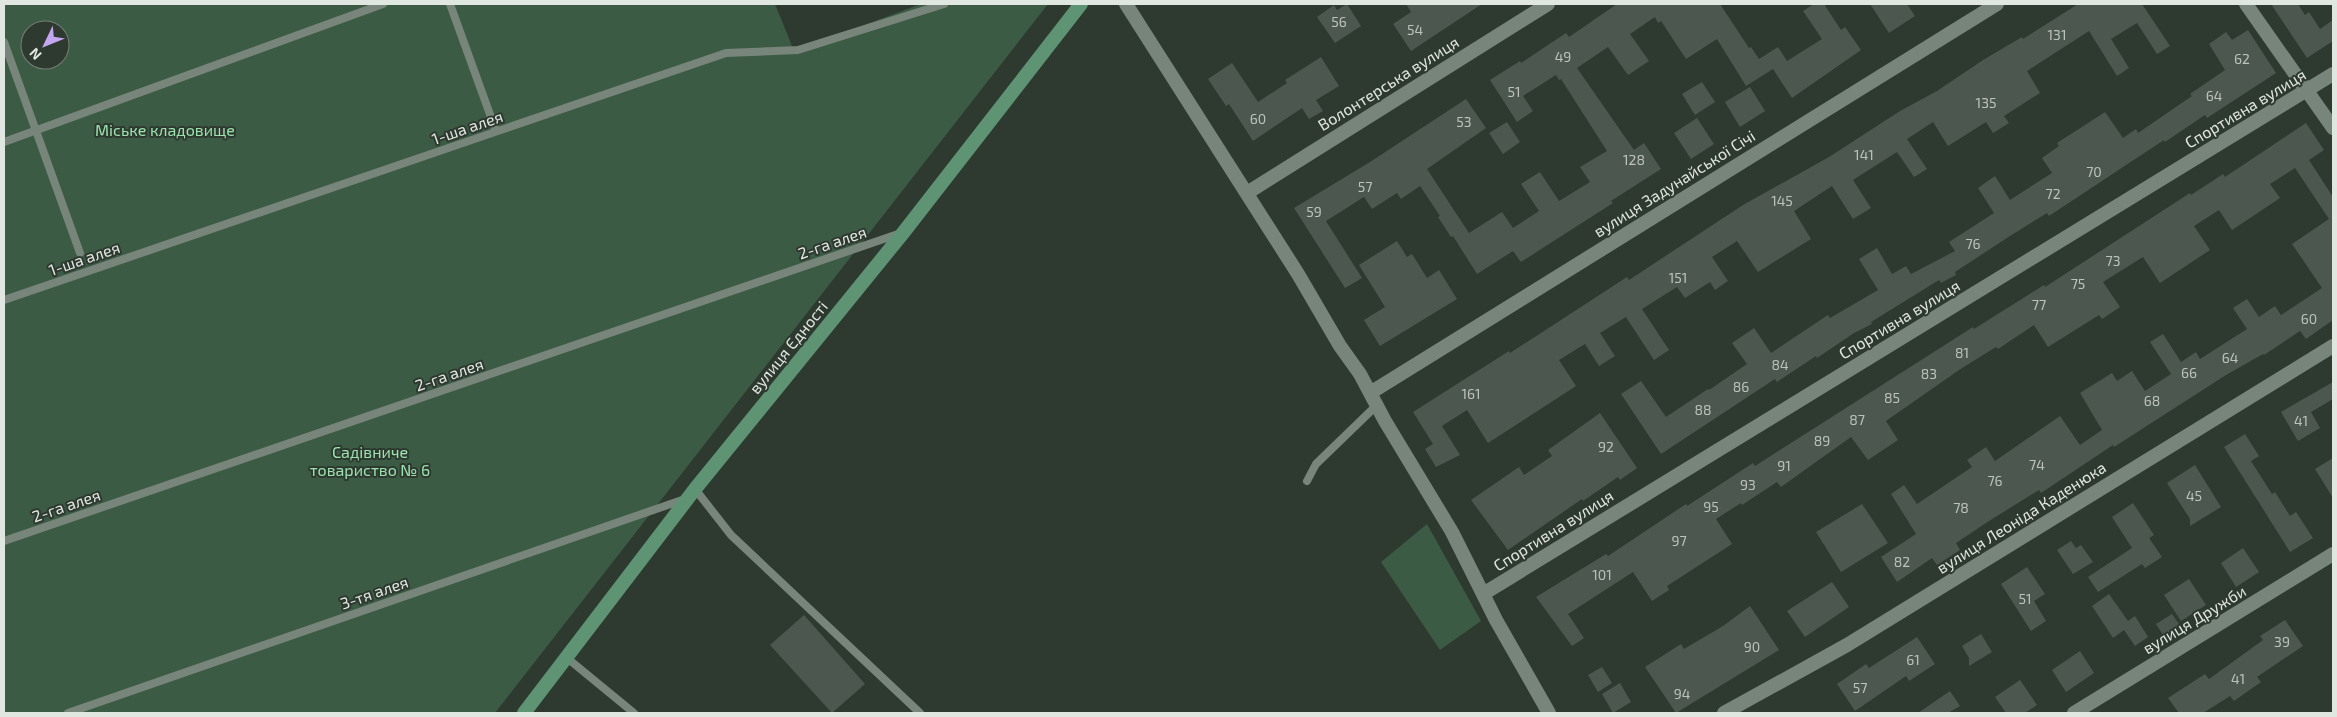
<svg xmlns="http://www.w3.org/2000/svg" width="2337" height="717" viewBox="0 0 2337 717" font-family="'Exo 2',sans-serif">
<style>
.green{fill:#3c5b45;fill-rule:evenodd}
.building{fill:#4c584f}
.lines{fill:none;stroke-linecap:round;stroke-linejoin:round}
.service{stroke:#78857b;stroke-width:8}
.minor{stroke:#78857b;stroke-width:14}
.secondary{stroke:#5e9474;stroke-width:14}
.labels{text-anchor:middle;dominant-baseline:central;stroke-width:4;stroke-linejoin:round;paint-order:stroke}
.number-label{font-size:14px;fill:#bbc3bc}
.street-label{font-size:16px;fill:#e0e7e1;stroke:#2e3930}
.park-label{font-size:16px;fill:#9be2af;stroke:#2e3930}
</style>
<rect width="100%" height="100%" fill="#2e3930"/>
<path class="green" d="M4 4H775L794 51 921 4H1048L495 713H4ZM30 30H60V60H30Z
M1427 524 1481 621 1440 650 1381 562Z"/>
<path class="building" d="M1347 4 1361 26 1335 43 1317 17 1334 5 1337 10Z
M1406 4H1482L1411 51 1393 24 1411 12Z
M1617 4H1720L1749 48 1751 47 1759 59 1778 47 1787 61 1822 39 1803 11 1814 4H1824L1841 30 1845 27 1861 50 1792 98 1773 69 1746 86 1717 39 1686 59 1661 21 1658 23 1655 17 1630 34 1649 61 1628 75 1608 47 1577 68 1634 150 1644 143 1661 169 1611 201 1613 203 1521 262 1513 251 1477 274 1453 236 1451 237 1438 217 1440 216 1420 186 1401 199 1397 193 1372 209 1364 197 1326 221 1362 278 1345 288 1294 208 1370 162 1466 99 1486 128 1427 169 1469 233 1502 212 1513 228 1539 211 1521 184 1540 172 1559 201 1590 182 1580 167 1607 151 1561 79 1559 80 1556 75 1523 96 1533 111 1517 122 1490 80 1520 61 1521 63 1566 33 1569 37Z
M1870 4H1907L1915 16 1889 33Z
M2078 4H2142L2170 46 2157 54 2137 23 2111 39 2129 68 2117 76 2089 31 2027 71 2040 93 2004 116 2009 123 1993 133 1986 122 1948 146 1933 122 1907 139 1927 169 1914 177 1897 152 1853 180 1871 208 1853 219 1832 186 1794 211 1811 239 1758 272 1737 241 1712 257 1728 281 1715 290 1710 282 1685 298 1677 287 1642 309 1669 350 1654 360 1626 317 1600 333 1615 356 1599 366 1585 344 1559 360 1576 386 1488 443 1467 410 1442 426 1460 455 1436 467 1425 449 1433 444 1413 412 1509 351 1510 353 1627 277 1629 280 1743 205 1829 157 1900 111 1937 91 1983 60 2022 37 2023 39Z
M2271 4H2298L2305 15 2309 12 2320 29 2333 20V41L2307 58Z
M2248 30 2276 73 2207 118 2205 115 2165 142 2164 140 2049 216 2047 213 2010 236 1955 272 1956 275 1941 283 1939 280 1871 322 1872 324 1854 333 1817 358 1816 356 1777 382 1775 379 1661 454 1621 394 1641 381 1666 417 1708 389 1709 390 1747 364 1732 343 1754 328 1771 353 1828 315 1830 318 1878 290 1859 259 1877 248 1892 274 1906 266 1911 274 1955 251 1949 242 1994 213 1978 188 1995 176 2010 200 2052 173 2042 158 2059 146 2057 143 2105 112 2123 138 2136 129 2138 133 2192 96 2190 94 2225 70 2209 44 2226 32 2232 40Z
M1321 57 1339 86 1316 100 1323 111 1309 119 1302 108 1253 141 1229 104 1226 106 1208 79 1232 63 1258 102 1287 83 1285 80Z
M1702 82 1715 102 1695 115 1682 94Z
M1750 87 1765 111 1740 127 1725 102Z
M1697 118 1714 144 1691 159 1674 133Z
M1507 122 1520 142 1503 154 1489 133Z
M2306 123 2324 150 2309 160 2333 197V320L2306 339 2300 331 2264 355 2263 354 2226 375 2114 447 2113 445 2041 493 2039 490 1989 521 1956 543 1960 550 1937 565 1932 558 1897 582 1881 557 1916 534 1891 494 1904 485 1917 504 1972 467 1967 460 1986 447 1995 461 2060 416 2080 445 2102 430 2080 393 2112 373 2117 381 2132 371 2145 391 2171 374 2150 342 2163 334 2181 362 2196 352 2200 359 2247 329 2233 308 2247 299 2259 317 2275 306 2281 315 2322 288 2292 244 2329 219 2295 168 2270 184 2280 198 2232 230 2219 210 2194 226 2210 250 2160 283 2143 257 2103 282 2120 307 2102 319 2099 315 2048 347 2034 325 1998 349 1996 347 1959 370 1886 421 1898 440 1868 460 1851 437 1781 487 1777 482 1742 505 1741 503 1716 519 1732 544 1667 586 1669 590 1652 601 1633 572 1568 614 1584 638 1572 646 1536 597 1606 554 1608 556 1686 504 1687 506 1753 463 1755 466 1973 327 1974 329 2044 285 2045 287 2190 193 2191 195 2223 174 2225 177Z
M1397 241 1407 257 1412 254 1427 278 1439 270 1457 299 1380 346 1364 320 1385 307 1359 265Z
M2333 382V399L2311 412 2320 428 2298 441 2281 412Z
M1600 413 1637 468 1620 480 1618 477 1583 501 1582 499 1508 550 1471 500 1519 467 1524 475 1552 456 1548 450Z
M2245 434 2259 456 2251 461 2272 494 2275 492 2290 516 2296 512 2313 538 2290 552 2224 447Z
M2333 458V498L2315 469Z
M2195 465 2221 507 2190 526V519L2167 483Z
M2133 503 2154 535 2149 538 2162 557 2145 568 2142 564 2098 592 2088 577 2132 548 2112 517Z
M1862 504 1888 543 1841 572 1816 532Z
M2071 541 2076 548 2081 545 2093 562 2073 574 2057 550Z
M2243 548 2259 572 2236 587 2221 563Z
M2027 567 2045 594 2034 601 2046 621 2031 631 2001 584Z
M2189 579 2206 605 2181 621 2164 595Z
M1832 582 1849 607 1805 637 1787 611Z
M2109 594 2128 621 2135 616 2148 637 2135 646 2124 630 2113 638 2092 606Z
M1750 606 1779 650 1676 713 1645 667 1681 644 1684 649 1723 626Z
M2172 614 2181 627 2165 638 2156 624Z
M804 615 865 684 832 713 770 645Z
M2285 620 2303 646 2257 677 2261 682 2234 701 2230 696 2203 713H2179L2168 698 2205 674 2209 679 2263 640 2260 636Z
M1981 634 1992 652 1969 666V658L1962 646Z
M1917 637 1935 664 1909 681 1906 676 1855 711 1837 684 1866 664 1869 668Z
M2080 651 2094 673 2066 692 2052 670Z
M1602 667 1612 683 1598 692 1588 675Z
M2020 680 2037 705 2025 713H2006L1995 697Z
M1620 683 1631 702 1613 713 1602 694Z
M1950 691 1960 706 1948 713H1918Z"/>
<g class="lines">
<path class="service" d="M450 4 496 131
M4 42 80 253
M4 142 383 4
M4 300 726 53 798 50 944 4
M1307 481 1316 464 1377 405
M695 489 731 535 920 713
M4 541 901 233
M567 658 634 713
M68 713 685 499"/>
<path class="minor" d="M1126 4 1298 274 1340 346 1360 374 1385 421 1452 532 1496 620 1549 713
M2246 4 2333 128
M1247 193 1548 4
M1370 393 1997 4
M1483 594 2333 74
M1724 713 1847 645 2333 346
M2074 713 2333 554"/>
<path class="secondary" d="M524 713 695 489 903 233 1081 4"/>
</g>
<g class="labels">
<g class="number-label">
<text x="1339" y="21">56</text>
<text x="1415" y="29">54</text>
<text x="2057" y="34">131</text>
<text x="1563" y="56">49</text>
<text x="2242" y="58">62</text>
<text x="1514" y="91">51</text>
<text x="2214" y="95">64</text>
<text x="1986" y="102">135</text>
<text x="1258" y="118">60</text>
<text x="1464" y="121">53</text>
<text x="1864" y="154">141</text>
<text x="1634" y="159">128</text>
<text x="2094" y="171">70</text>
<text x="1365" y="186">57</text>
<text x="2053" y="193">72</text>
<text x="1782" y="200">145</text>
<text x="1314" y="211">59</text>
<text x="1973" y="243">76</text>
<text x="2113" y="260">73</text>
<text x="1678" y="277">151</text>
<text x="2078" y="283">75</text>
<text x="2039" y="304">77</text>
<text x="2309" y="318">60</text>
<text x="1962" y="352">81</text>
<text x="2230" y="357">64</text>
<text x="1780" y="364">84</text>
<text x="2189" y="372">66</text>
<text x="1929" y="373">83</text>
<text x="1741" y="386">86</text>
<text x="1471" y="393">161</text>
<text x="1892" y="397">85</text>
<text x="2152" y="400">68</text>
<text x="1703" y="409">88</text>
<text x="1857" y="419">87</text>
<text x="2301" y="420">41</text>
<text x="1822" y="440">89</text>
<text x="1606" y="446">92</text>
<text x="2037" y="464">74</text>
<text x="1784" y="465">91</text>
<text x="1995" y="480">76</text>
<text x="1748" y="484">93</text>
<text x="2194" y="495">45</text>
<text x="1711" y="506">95</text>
<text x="1961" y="507">78</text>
<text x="1679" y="540">97</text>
<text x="1902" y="561">82</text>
<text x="1602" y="574">101</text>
<text x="2025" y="598">51</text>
<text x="2282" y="641">39</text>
<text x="1752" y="646">90</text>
<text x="1913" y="659">61</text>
<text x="2238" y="678">41</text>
<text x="1860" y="687">57</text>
<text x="1682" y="693">94</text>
</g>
<g class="street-label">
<text transform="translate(1388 83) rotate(-32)">Волонтерська вулиця</text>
<text transform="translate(2245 108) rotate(-31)">Спортивна вулиця</text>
<text transform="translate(467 127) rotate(-19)">1-ша алея</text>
<text transform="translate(1674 183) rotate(-32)">вулиця Задунайської Січі</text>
<text transform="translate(832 242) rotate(-19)">2-га алея</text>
<text transform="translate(84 258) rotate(-19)">1-ша алея</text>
<text transform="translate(1899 319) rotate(-31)">Спортивна вулиця</text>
<text transform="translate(788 347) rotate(-51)">вулиця Єдності</text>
<text transform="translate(449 374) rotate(-19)">2-га алея</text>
<text transform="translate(66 505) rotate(-19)">2-га алея</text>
<text transform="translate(2021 517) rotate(-32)">вулиця Леоніда Каденюка</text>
<text transform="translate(1553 530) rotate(-32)">Спортивна вулиця</text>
<text transform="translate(374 592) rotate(-19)">3-тя алея</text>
<text transform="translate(2194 619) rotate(-31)">вулиця Дружби</text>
</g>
<g class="park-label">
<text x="165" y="129">Міське кладовище</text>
<text x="370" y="451">Садівниче<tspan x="370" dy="18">товариство № 6</tspan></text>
</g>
</g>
<rect width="2337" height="717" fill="none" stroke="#e0e7e1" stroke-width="10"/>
<g transform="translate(45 45) rotate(227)"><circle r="24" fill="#2e3930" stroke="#757f77"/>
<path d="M0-4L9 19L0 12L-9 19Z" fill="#c5a7f1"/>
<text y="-8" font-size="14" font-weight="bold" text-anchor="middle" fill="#e0e7e1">N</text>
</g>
</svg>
